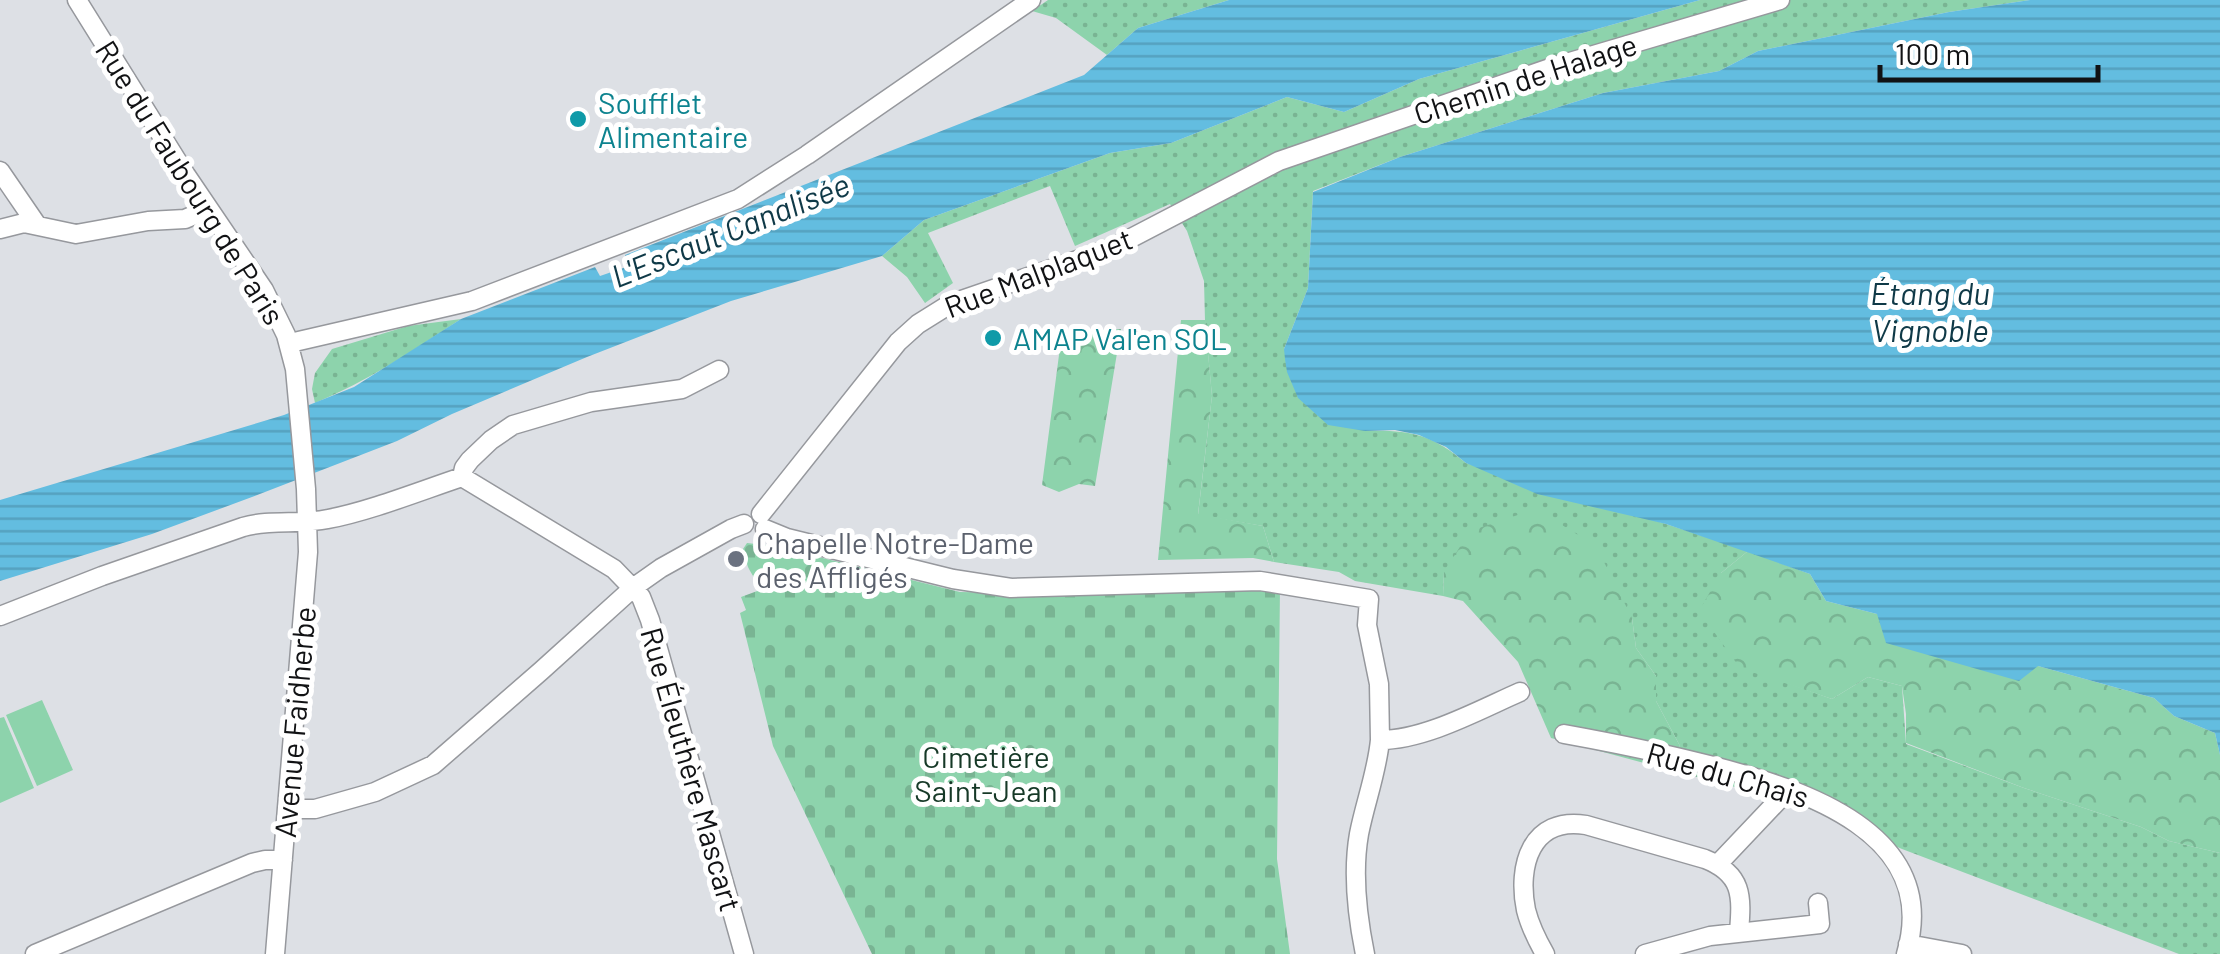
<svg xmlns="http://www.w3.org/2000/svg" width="2220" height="954" viewBox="0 0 2220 954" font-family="Barlow,sans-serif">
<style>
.grass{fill:url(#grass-dots)}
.forest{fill:url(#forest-crowns)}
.cemetery{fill:url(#cemetery-stones)}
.pitch{fill:#8dd3ac}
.water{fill:url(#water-rules)}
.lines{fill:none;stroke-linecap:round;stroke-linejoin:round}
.street-casing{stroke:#96989d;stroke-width:21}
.street{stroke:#fff;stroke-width:18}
.culture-dot{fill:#0f9aa8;stroke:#fff;stroke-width:4}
.worship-dot{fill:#6b7280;stroke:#fff;stroke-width:4}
.labels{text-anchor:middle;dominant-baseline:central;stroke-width:10;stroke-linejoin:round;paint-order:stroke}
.street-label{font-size:30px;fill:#111214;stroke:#fff}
.culture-label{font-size:30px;fill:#0d838f;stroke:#fff;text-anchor:start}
.worship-label{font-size:30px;fill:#5b616d;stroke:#fff;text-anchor:start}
.park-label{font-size:30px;fill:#163927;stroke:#fff}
.water-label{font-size:32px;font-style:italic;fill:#0f3947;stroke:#fff}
</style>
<defs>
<pattern id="grass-dots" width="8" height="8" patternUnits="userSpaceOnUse" patternTransform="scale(2.5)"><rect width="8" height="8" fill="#8dd3ac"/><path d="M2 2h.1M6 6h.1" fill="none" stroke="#79b493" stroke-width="1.8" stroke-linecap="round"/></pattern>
<pattern id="forest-crowns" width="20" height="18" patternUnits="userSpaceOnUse" patternTransform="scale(2.5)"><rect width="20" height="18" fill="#8dd3ac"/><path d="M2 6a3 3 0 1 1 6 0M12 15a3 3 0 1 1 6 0" fill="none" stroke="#79b493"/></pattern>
<pattern id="cemetery-stones" width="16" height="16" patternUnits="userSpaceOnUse" patternTransform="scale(2.5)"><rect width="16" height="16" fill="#8dd3ac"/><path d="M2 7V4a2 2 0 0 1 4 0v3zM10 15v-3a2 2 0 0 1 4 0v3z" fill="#79b493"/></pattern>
<pattern id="water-rules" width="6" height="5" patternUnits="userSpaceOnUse" patternTransform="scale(2.5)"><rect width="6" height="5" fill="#63bde0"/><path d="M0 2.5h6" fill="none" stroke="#55a1bf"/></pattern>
</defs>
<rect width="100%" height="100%" fill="#dde0e5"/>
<path class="grass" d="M1048 0H1229L1138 28 1107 55 1056 18 1032 11Z
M1700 0H2030L1949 12 1758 51 1719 71 1603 93 1400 157 1313 191 1308 288 1284 349 1365 431C1410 430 1431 434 1466 463L1666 524 1748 551 1721 573 1790 684 1832 699 1868 677 1902 686 1906 744 2024 788 2141 827 2169 841 2220 853V954H2179L1902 849 1796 803 1670 770 1680 746 1656 701V676L1636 648 1632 618 1444 572 1443 596 1355 581 1339 572 1274 562 1263 526 1198 515 1212 396 1205 321 1204 281 1187 231 1170 204 1075 246 1050 186 928 233 953 283 925 303 907 277 882 256 924 220 1110 153 1171 143 1287 97 1344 112 1419 79Z
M461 319C414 350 368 381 315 403L312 389 315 373 332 349 408 326Z"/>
<path class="forest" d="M1181 320H1205L1212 396 1198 514 1263 526 1274 562 1253 558 1158 560Z
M1121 329 1095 486 1079 484 1059 492 1042 485 1062 332Z
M1536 509 1596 546 1632 618 1636 648 1656 676V701L1680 746 1670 770 1551 738 1518 662 1463 601 1443 596 1444 572 1470 531Z
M1748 551 1810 574 1826 601 1877 614 2038 666 2154 698 2174 716 2215 733 2220 755V853L2169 841 2141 827 2024 788 1906 743V714L1902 686 1868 677 1832 699 1740 668 1699 611 1721 573Z"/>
<path class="cemetery" d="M747 543 774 546 960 592 1084 594 1280 588 1277 859 1290 954H872L773 746 740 613 746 610 741 597 760 590C757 581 752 575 748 567 746 561 746 556 743 549Z"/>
<path class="pitch" d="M42 700 73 770 37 786 6 715Z
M4 717 34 788 0 803V718Z"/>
<path class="water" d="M1229 0H1700L1419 79 1344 112 1287 97 1171 143 1110 153 924 220 882 256 731 301 587 357 452 414 397 441 252 497 152 534 0 581V500L284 415 354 387 461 319 595 267 600 276 629 266 625 255 1084 75 1138 28Z
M2030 0H2220V755L2215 733 2174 716 2154 698 2038 666 2019 681 1886 643 1877 614 1826 601 1810 574 1666 524 1537 494 1466 463 1446 447 1419 435 1395 430 1365 431 1328 425 1298 398 1287 372 1285 359 1284 349 1308 288 1313 192 1400 157 1603 93 1719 71 1758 51 1949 12Z"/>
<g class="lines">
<defs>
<path id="street" d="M77 0 186 175 264 290 286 335 295 369 306 489 308 552 275 954
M0 171 37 225
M0 229 24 223 76 234 148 221 185 219 208 209
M290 343 472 301 738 199 807 155 1031 0
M462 477 464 468 470 460 491 440 513 425 591 402 682 389 719 370
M761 514 898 342 918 324 950 304 1112 248 1279 161 1553 67 1780 0
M765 529 787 538 953 579 1011 588 1260 581 1369 599 1367 625 1379 684 1380 740
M0 616 102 576 243 527C270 519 300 525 328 519 370 511 420 491 462 477L614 569 641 597 650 620 744 954
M1564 734C1614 743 1663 753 1713 766 1802 789 1942 833 1906 954
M287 809H315L375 792 433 765 541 671 634 587 661 568 731 529 744 524
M1717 865 1789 789
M1908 944 1962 954
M35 954 252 863 265 860H283
M1365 954C1357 915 1352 874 1359 834 1365 803 1377 772 1380 740 1425 740 1479 710 1520 692
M1545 954C1537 940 1530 926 1526 910 1517 866 1531 816 1586 825L1705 859C1743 874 1742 896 1739 932
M1645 954 1710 936 1820 924 1818 903"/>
</defs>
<use href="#street" class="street-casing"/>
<use href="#street" class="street"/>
</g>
<g class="culture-dot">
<circle cx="578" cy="119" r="10"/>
<circle cx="993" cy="338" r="10"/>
</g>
<circle class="worship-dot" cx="736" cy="559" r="10"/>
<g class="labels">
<g class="street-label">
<text transform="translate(1525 78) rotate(-18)">Chemin de Halage</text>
<text transform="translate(191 182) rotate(58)">Rue du Faubourg de Paris</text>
<text transform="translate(1038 272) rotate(-21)">Rue Malplaquet</text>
<text transform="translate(294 722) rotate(-85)">Avenue Faidherbe</text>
<text transform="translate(692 769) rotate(74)">Rue Éleuthère Mascart</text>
<text transform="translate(1728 774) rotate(16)">Rue du Chais</text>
</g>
<g class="culture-label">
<text x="598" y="102">Soufflet<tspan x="598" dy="34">Alimentaire</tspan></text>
<text x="1013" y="338">AMAP Val'en SOL</text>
</g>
<g class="worship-label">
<text x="756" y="542">Chapelle Notre-Dame<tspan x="756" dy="34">des Affligés</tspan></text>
</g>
<g class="park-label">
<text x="986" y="756">Cimetière<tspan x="986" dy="34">Saint-Jean</tspan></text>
</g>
<g class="water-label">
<text transform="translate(730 229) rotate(-22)">L'Escaut Canalisée</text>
<text x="1930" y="292">Étang du<tspan x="1930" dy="37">Vignoble</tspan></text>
</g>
</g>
<path d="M1880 65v15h218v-15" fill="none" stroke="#111214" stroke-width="5"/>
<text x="1895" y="65" font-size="30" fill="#111214" stroke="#ffffff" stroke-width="8" paint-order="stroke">100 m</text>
</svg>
